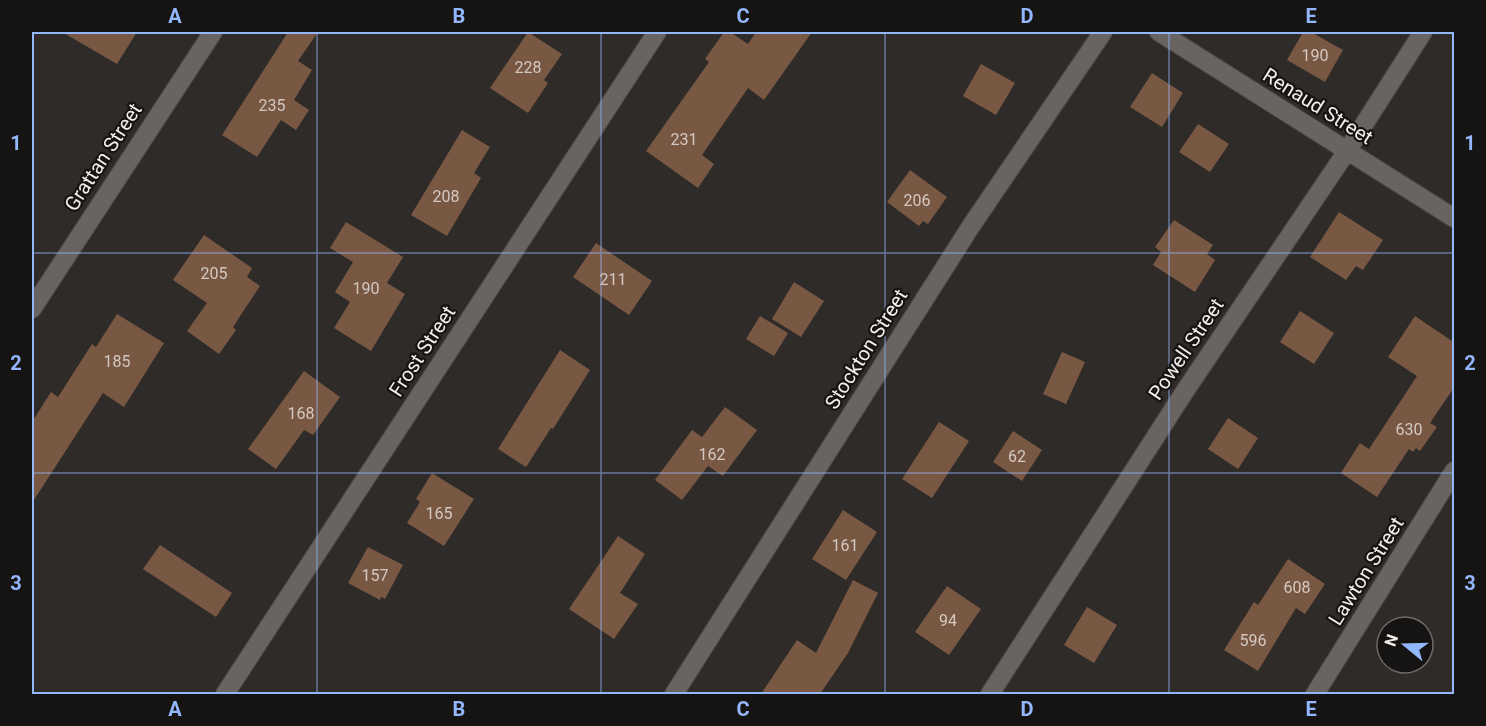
<svg xmlns="http://www.w3.org/2000/svg" width="1486" height="726" viewBox="0 0 1486 726" font-family="Roboto,sans-serif">
<style>
.building{fill:#795843}
.lines{fill:none;stroke-linecap:round;stroke-linejoin:round}
.street-casing{stroke:#4b4846;stroke-width:20}
.street{stroke:#696462;stroke-width:18}
.grid{fill:none;stroke:#93b7fd;stroke-width:1.5;stroke-opacity:0.55}
.labels{text-anchor:middle;dominant-baseline:central;stroke-width:4.5;stroke-linejoin:round;paint-order:stroke}
.number-label{font-size:16px;fill:#d3c8c2}
.street-label{font-size:20px;fill:#f1eeec;stroke:#161413}
.neatline{fill:none;stroke:#93b7fd;stroke-width:2}
.grid-label{font-size:20px;text-anchor:middle;font-weight:bold;fill:#93b7fd}
</style>
<rect width="100%" height="100%" fill="#2f2b29"/>
<path class="building" d="M62 32H137L117 64Z
M288 32H318L298 61 312 70 294 100 309 110 296 130 281 120 257 157 222 135Z
M528 32 562 54 544 80 548 83 528 113 490 88Z
M724 32H730L748 44 756 32H812L764 100 748 88 702 155 714 164 698 188 646 151 709 62 705 59Z
M1303 32H1311L1343 50 1325 82 1287 60Z
M981 64 1015 83 996 115 963 96Z
M1152 73 1183 93 1162 127 1130 107Z
M1198 124 1229 144 1210 172 1179 152Z
M462 130 490 147 474 173 481 178 447 236 411 215Z
M910 170 947 197 928 224 923 221 919 226 887 202Z
M1339 212 1383 240 1363 270 1356 266 1346 280 1310 257Z
M1174 220 1213 245 1207 254 1215 260 1195 292 1153 265 1161 252 1155 247Z
M346 222 403 257 387 283 405 294 371 351 334 328 350 302 335 292 353 262 330 248Z
M204 235 252 268 247 277 260 286 233 327 236 330 219 354 187 331 207 303 173 280Z
M596 243 652 281 629 315 573 277Z
M794 282 824 301 801 337 772 319Z
M1300 311 1334 333 1314 364 1280 342Z
M117 314 164 343 124 407 103 393 32 503V422L51 392 58 397 92 344 96 347Z
M760 316 788 333 774 356 746 339Z
M1415 316 1455 343V386L1430 423 1437 427 1420 451 1416 448 1413 452 1409 449 1377 497 1341 473 1360 443 1369 449 1417 376 1388 357Z
M560 350 590 370 553 429 551 428 526 467 498 449Z
M1062 352 1085 362 1066 404 1043 394Z
M304 371 340 397 313 435 304 430 276 469 248 449Z
M725 407 757 430 723 476 708 466 682 500 655 480 692 430 702 437Z
M1228 418 1258 438 1238 469 1208 449Z
M939 422 969 441 932 498 902 479Z
M1013 431 1042 450 1022 481 993 462Z
M432 473 474 499 444 546 407 523 420 502 416 499Z
M843 510 877 532 846 580 812 559Z
M618 536 645 554 620 593 638 604 614 639 569 609Z
M160 545 232 593 216 617 143 569Z
M368 547 403 565 385 599 381 597 380 600 348 583Z
M1288 559 1325 584 1305 614 1296 608 1258 671 1224 650 1254 602 1258 605Z
M853 580 878 593 848 653 820 694H761L797 640 816 653Z
M947 586 981 609 949 655 915 632Z
M1087 607 1117 625 1094 663 1064 645Z"/>
<g class="lines">
<defs>
<path id="street" d="M1159 32 1454 218
M32 309 213 32
M225 694 657 32
M674 694 971 226 1103 32
M990 694 1185 391 1347 151 1423 32
M1315 694 1454 471"/>
</defs>
<use href="#street" class="street-casing"/>
<use href="#street" class="street"/>
</g>
<path class="grid" d="M317 32V694M601 32V694M885 32V694M1169 32V694M32 253H1454M32 473H1454"/>
<g class="labels">
<g class="number-label">
<text x="1315" y="55">190</text>
<text x="528" y="67">228</text>
<text x="272" y="105">235</text>
<text x="684" y="139">231</text>
<text x="446" y="196">208</text>
<text x="917" y="200">206</text>
<text x="214" y="273">205</text>
<text x="613" y="279">211</text>
<text x="366" y="288">190</text>
<text x="117" y="361">185</text>
<text x="301" y="413">168</text>
<text x="1409" y="429">630</text>
<text x="712" y="454">162</text>
<text x="1017" y="456">62</text>
<text x="439" y="513">165</text>
<text x="845" y="545">161</text>
<text x="375" y="575">157</text>
<text x="1297" y="587">608</text>
<text x="948" y="620">94</text>
<text x="1253" y="640">596</text>
</g>
<g class="street-label">
<text transform="translate(1318 106) rotate(32)">Renaud Street</text>
<text transform="translate(103 157) rotate(-57)">Grattan Street</text>
<text transform="translate(866 349) rotate(-58)">Stockton Street</text>
<text transform="translate(1186 349) rotate(-56)">Powell Street</text>
<text transform="translate(422 351) rotate(-57)">Frost Street</text>
<text transform="translate(1366 571) rotate(-58)">Lawton Street</text>
</g>
</g>
<rect width="1486" height="726" fill="none" stroke="#161413" stroke-width="66"/>
<g transform="translate(1405 645) rotate(289)"><circle r="28" fill="#161413" stroke="#6e6b6a" stroke-width="1.5"/>
<path d="M0-4.5L10 22L0 15L-10 22Z" fill="#93b7fd"/>
<text y="-9" font-size="16" font-weight="bold" text-anchor="middle" fill="#f1eeec">N</text>
</g>
<rect x="33" y="33" width="1420" height="660" class="neatline"/>
<g class="grid-label">
<text x="175" y="23">A</text>
<text x="459" y="23">B</text>
<text x="743" y="23">C</text>
<text x="1027" y="23">D</text>
<text x="1311" y="23">E</text>
<text x="16" y="150">1</text>
<text x="1470" y="150">1</text>
<text x="16" y="370">2</text>
<text x="1470" y="370">2</text>
<text x="16" y="590">3</text>
<text x="1470" y="590">3</text>
<text x="175" y="716">A</text>
<text x="459" y="716">B</text>
<text x="743" y="716">C</text>
<text x="1027" y="716">D</text>
<text x="1311" y="716">E</text>
</g>
</svg>
